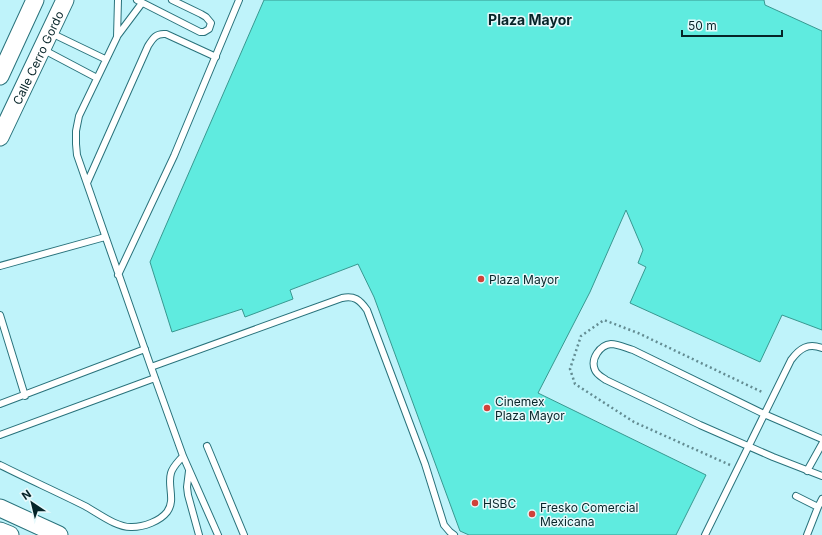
<svg xmlns="http://www.w3.org/2000/svg" width="822" height="535" viewBox="0 0 822 535" font-family="Inter,sans-serif">
<style>
.building{fill:#5febdf;stroke:#389890}
.lines{fill:none;stroke-linecap:round;stroke-linejoin:round}
.service-casing{stroke:#29727b;stroke-width:8}
.secondary-casing{stroke:#29727b;stroke-width:19}
.path{stroke:#638c92;stroke-width:2.5;stroke-dasharray:2 3;stroke-linecap:butt}
.service{stroke:#fff;stroke-width:6}
.secondary{stroke:#fff;stroke-width:17}
.poi-dot{fill:#d0423b;stroke:#e8f9fb;stroke-width:1.5}
.labels{text-anchor:middle;dominant-baseline:central;stroke-width:3;stroke-linejoin:round;paint-order:stroke}
.street-label{font-size:12px;fill:#062428;stroke:#e8f9fb}
.poi-label{font-size:12px;fill:#062428;stroke:#e8f9fb;text-anchor:start}
.quarter-label{font-size:14px;font-weight:bold;fill:#062428;stroke:#e8f9fb}
</style>
<rect width="100%" height="100%" fill="#bff3fa"/>
<path class="building" d="M264 0H764L765 5 822 31V330L782 315 760 362 630 303 646 267 638 263 643 250 626 210 590 292 538 393 706 475 676 535H469L460 531 374 297 358 264 290 290 293 299 245 317 242 309 172 332 150 262Z"/>
<g class="lines">
<defs>
<path id="service" d="M118 0 117 37 79 116 76 131V144L77 155 151 367 183 456 218 535
M137 0 200 32H204L209 29 211 23 206 17 201 14 172 0
M51 33 105 59
M118 35 142 3
M44 50 97 78
M87 183 148 46C153 38 156 33 166 34L216 57
M0 266 105 237
M118 275 174 156 239 0
M0 315 25 396
M151 367 342 298C354 295 360 300 367 310L425 464 444 525 450 532 454 535
M0 404 145 349
M0 435 155 378
M822 439 764 414 633 350C626 348 618 344 611 344 600 345 590 359 595 370 597 375 602 377 606 380L700 425 773 457 822 476
M207 446 244 535
M0 465C28 479 57 492 85 506 98 513 117 528 132 527 144 527 160 521 167 512 176 500 167 486 171 473 173 466 179 461 183 456
M189 471 187 487 188 495 199 535
M807 471 822 444
M796 496 818 507 807 535
M818 507 822 499
M705 535 791 360C800 348 808 343 822 348"/>
<g id="secondary">
<path d="M0 76 35 0"/>
<path id="s1" d="M0 137 65 0"/>
<path d="M0 508 59 535"/>
<path d="M0 531 10 535"/>
</g>
</defs>
<use href="#service" class="service-casing"/>
<use href="#secondary" class="secondary-casing"/>
<path class="path" d="M730 465 634 422 575 384 570 369 581 336 604 320 638 333 764 393"/>
<use href="#service" class="service"/>
<use href="#secondary" class="secondary"/>
</g>
<g class="poi-dot">
<circle cx="481" cy="279" r="4"/>
<circle cx="487" cy="408" r="4"/>
<circle cx="475" cy="503" r="4"/>
<circle cx="532" cy="514" r="4"/>
</g>
<g class="labels">
<g class="street-label">
<text stroke="none"><textPath href="#s1" startOffset="88">Calle Cerro Gordo</textPath></text>
</g>
<g class="poi-label">
<text x="489" y="279">Plaza Mayor</text>
<text x="495" y="401">Cinemex<tspan x="495" dy="14">Plaza Mayor</tspan></text>
<text x="483" y="503">HSBC</text>
<text x="540" y="507">Fresko Comercial<tspan x="540" dy="14">Mexicana</tspan></text>
</g>
<g class="quarter-label">
<text x="530" y="19">Plaza Mayor</text>
</g>
</g>
<g transform="translate(32 503) rotate(325)" stroke="#e8f9fb" stroke-width="3" paint-order="stroke">
<path d="M0-3L7 15L0 10L-7 15Z" fill="#062428"/>
<text y="-6" font-size="11" font-weight="bold" text-anchor="middle" fill="#062428">N</text>
</g>
<path d="M682 30v6h100v-6" fill="none" stroke="#062428" stroke-width="2"/>
<text x="688" y="30" font-size="12" fill="#062428" stroke="#e8f9fb" stroke-width="3" paint-order="stroke">50 m</text>
</svg>
